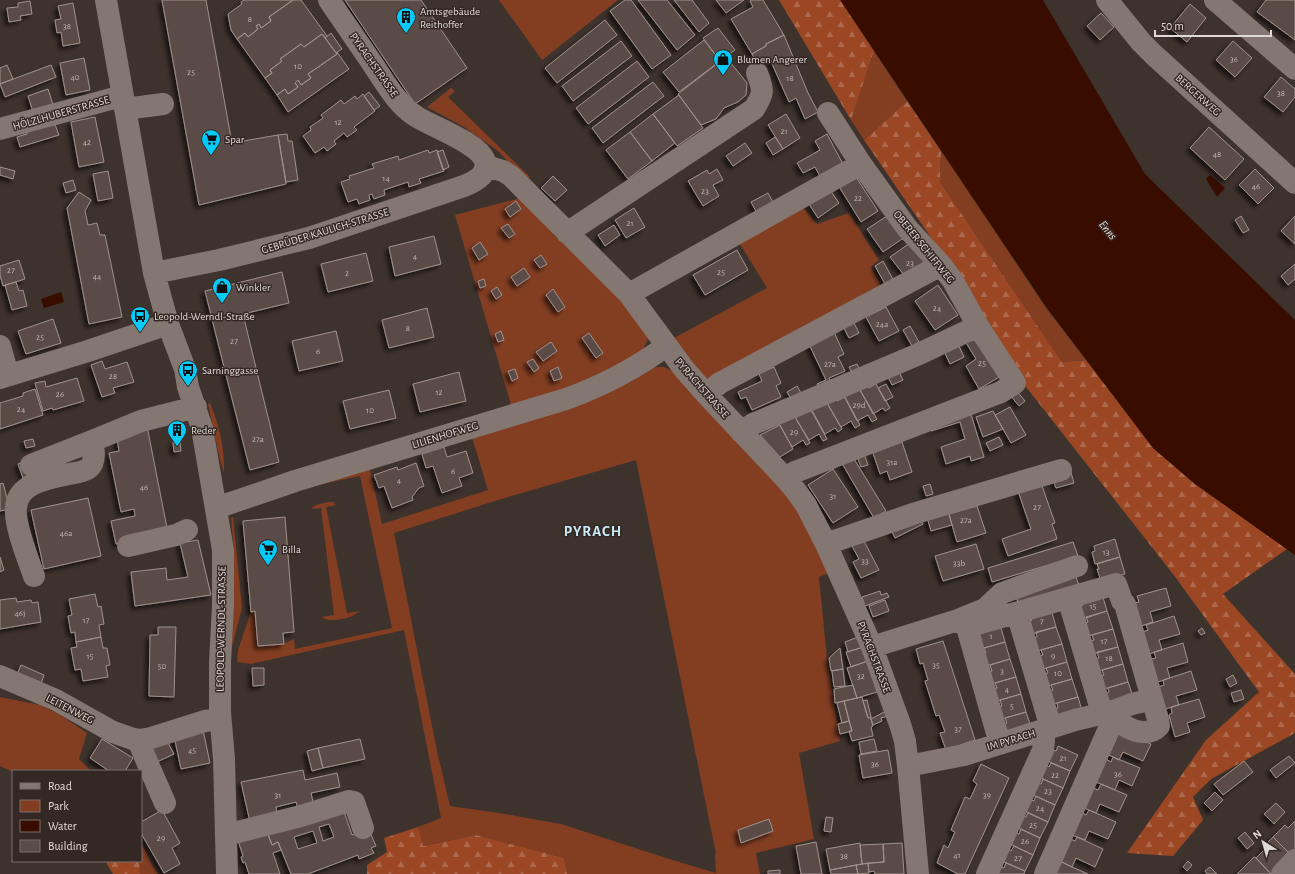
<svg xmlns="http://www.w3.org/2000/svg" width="1295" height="874" viewBox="0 0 1295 874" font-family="'Alegreya Sans',sans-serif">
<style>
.green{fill:#833e22;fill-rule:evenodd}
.forest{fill:url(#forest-firs)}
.water{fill:#380d00}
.building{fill:#5a4c47;stroke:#a0918c;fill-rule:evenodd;filter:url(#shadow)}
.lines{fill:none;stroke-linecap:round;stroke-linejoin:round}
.minor{stroke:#847671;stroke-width:22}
.labels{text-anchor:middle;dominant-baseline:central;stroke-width:3;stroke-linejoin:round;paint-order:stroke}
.number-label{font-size:9px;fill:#beb5b2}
.poi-label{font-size:11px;fill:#e0d8d5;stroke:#342824;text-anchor:start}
.street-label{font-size:11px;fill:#e0d8d5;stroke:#342824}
.water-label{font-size:12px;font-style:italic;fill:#efd6cd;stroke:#342824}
.district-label{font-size:15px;font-weight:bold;letter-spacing:1px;fill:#c8ebf7;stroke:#342824}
</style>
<defs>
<pattern id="forest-firs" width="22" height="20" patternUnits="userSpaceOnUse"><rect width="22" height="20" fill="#9b4724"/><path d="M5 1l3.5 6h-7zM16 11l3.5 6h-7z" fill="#ad694d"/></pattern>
<filter id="shadow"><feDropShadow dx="-3.5" dy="3.5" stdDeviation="2" flood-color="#0009"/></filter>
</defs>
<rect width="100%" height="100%" fill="#3e322d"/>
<path class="green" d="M499 0H618L542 60Z
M874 51 907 101 864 140 851 120Z
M451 88 455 91 448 97 530 177 526 181 498 151 464 127 427 107Z
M941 151 1046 308 1086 360 1062 362 940 182Z
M520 198 554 235 610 287 650 336 643 349 608 374 512 408 455 215Z
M802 206 817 224 849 213 879 260 871 267 884 291 707 384 674 338 767 288 737 239Z
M652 367H664L677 373 795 501 829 573 819 577 827 659 840 741 799 753 814 839 756 853 760 874H567L564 858 476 835 422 846 418 827 441 818 404 630 251 664 237 662 238 650 251 612 255 611 259 646 284 644 294 639 295 649 392 628 360 476 312 486 369 465 382 524 488 490 471 434ZM636 460 716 854H715L716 873 666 858 561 824 499 813 450 806 437 751 394 533 498 500Z
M210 403C219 424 225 449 224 473L220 460 208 404Z
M328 502H333L336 505 326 507 347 613 360 611C358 612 356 614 354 615 348 619 327 623 322 617L334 615 321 508 311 509 316 505Z
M233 517 242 608 231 651 234 552 231 518Z
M0 697 40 705 62 716 87 733 79 759 91 771 13 772 0 766Z
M141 842 152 865 158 874H140L139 861H141Z"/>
<path class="forest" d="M779 0H841L874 51 851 120Z
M907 101 941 151 940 182 1062 362 1086 360 1153 448 1195 484 1287 549 1223 594 1295 674V733L1211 779 1193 797 1203 820 1173 856 1127 853 1206 740 1259 692 1173 574 1019 378 947 261 864 140Z
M418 827 423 846 476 835 564 858 567 874H367V865L387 852 384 838Z
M107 861H139L140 874H113L107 864Z"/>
<path class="water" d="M840 0H1043L1145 174 1295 320V555L1195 484 1153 448 1047 308Z
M1210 175 1225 188 1217 197 1206 179Z
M61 292 64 302 44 308 41 299Z"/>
<path class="building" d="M162 0H206L232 143 278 135 286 184 199 205Z
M244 0H293L269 17 271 21 261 28 259 24 256 26 258 29 248 37 245 33 237 39 231 30 228 14 242 4 241 2Z
M293 0H301L327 36 325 38 322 34 304 47 301 44 280 59 282 61 270 70 272 73 265 78 237 39 245 33 248 37 258 29 256 26 259 24 261 28 271 21 269 17Z
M345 0H421L467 68 415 104Z
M625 0H631L671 55 652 69 610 11Z
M638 0H667L695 35 677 50Z
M674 0H692L709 23 699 32Z
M716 0H744L726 13Z
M752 0H763L784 35 766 44V46L752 54 731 19 753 7 750 1Z
M1266 0H1295V40L1257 12Z
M30 1 32 14 20 16 21 20 9 22 7 8 18 7V3Z
M73 3 80 43 63 46 61 32 57 33 55 20 61 19 58 6Z
M1190 4 1206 18 1187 42 1170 28Z
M1101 13 1114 27 1100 40 1087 26Z
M605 20 617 35 557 83 545 68Z
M718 28 735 50 720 61 703 38Z
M331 33 342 49 336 53 325 38Z
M322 34 337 54 308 74 311 78 301 85 298 80 295 83 298 87 288 94 285 89 277 95 265 78 272 73 270 70 282 61 280 59 301 44 304 47Z
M784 35 808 93 818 112 805 119 796 98 789 102 769 57 757 64 752 54 766 46V44Z
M704 40 720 61 679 92 663 72Z
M621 41 632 56 573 101 562 86Z
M1233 41 1252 58 1235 77 1216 60Z
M337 52 349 69 288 112 277 95 285 89 288 94 298 87 295 83 298 80 301 85 311 78 308 74 337 54Z
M726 57 747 83 746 95 738 102 724 108 716 119 701 125 678 94Z
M84 58 90 90 66 95 60 63Z
M637 61 649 77 588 124 576 108Z
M7 65 13 79 0 84V68Z
M51 65 56 77 5 97 0 84Z
M1281 77 1295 89V97L1283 112 1264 97Z
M653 82 664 96 603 143 592 128Z
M48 89 54 108 34 115 28 96Z
M369 92 380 106 374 110 364 96Z
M363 94 375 111 354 127 357 130 347 137 344 133 334 141 336 144 327 151 324 147 315 153 303 136 311 130 310 127 323 118 321 115 341 100 344 104 355 96 357 99Z
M679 95 703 128 677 146 653 114Z
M653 114 675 143 652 161 630 132Z
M786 114 800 138 783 149 768 125Z
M95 117 104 162 79 167 71 122Z
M54 122 59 135 20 147 17 137 27 134 26 130Z
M1209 127 1244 159 1225 180 1190 148Z
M630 132 652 161 628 179 606 150Z
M287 134 288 141H292L298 180 286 182 278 135Z
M827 134 844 166 821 178 815 167 803 173 797 163 820 150 815 141Z
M775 137 783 149 773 155 766 143Z
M745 143 752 153 733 166 726 156Z
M428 150 429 153 437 150 444 171 419 179 421 183 409 187 408 182 384 190 385 195 374 199 372 194 369 195 370 200 359 204 357 199 348 202 341 182 350 179 349 176 374 168 372 164 398 156 399 160Z
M443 150 449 167 443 170 437 152Z
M0 167 15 171 13 179 0 175Z
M717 169 723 180 713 185 719 196 703 206 688 181 707 170 709 174Z
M1255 169 1274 188 1258 204 1239 185Z
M108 171 113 198 98 201 93 174Z
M854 174 878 211 861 222 838 185Z
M553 176 567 190 555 201 541 188Z
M73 180 76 190 66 193 63 183Z
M830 190 839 203 818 218 809 204Z
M79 192 91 200 85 211 88 225 97 223 100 235H105L122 317 89 324 67 208Z
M768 193 774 204 757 213 751 202Z
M516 201 521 209 510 217 505 209Z
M634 208 645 227 626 238 615 220Z
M890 214 905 237 883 252 867 229Z
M1241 216 1249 230 1243 233 1235 220Z
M1295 216V244L1281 231Z
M508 224 515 234 509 238 501 228Z
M614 225 620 235 605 246 598 235Z
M434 236 441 264 395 276 389 247Z
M480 242 488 254 479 260 472 248Z
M910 243 930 269 908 280 890 257Z
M737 250 748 270 705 295 693 275Z
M366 253 373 281 328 292 321 264Z
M541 255 547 264 540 268 534 260Z
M19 260 25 279 3 286 0 275V266Z
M883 261 896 285 888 289 875 266Z
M1295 264V279L1288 285 1281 276Z
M524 268 530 277 517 286 511 277Z
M282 272 289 303 243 314 256 368 226 375 205 291Z
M484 279 486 286 480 288 478 281Z
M16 282 19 291 23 290 27 306 12 310 5 285Z
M938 285 958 315 935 330 915 301Z
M497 287 502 295 496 299 491 291Z
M553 289 565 307 558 312 546 295Z
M886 307 899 331 879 341 866 317Z
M427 308 434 337 389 348 382 320Z
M851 317 859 333 849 338 841 322Z
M53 319 61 343 26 354 18 331Z
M910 326 919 342 912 346 903 330Z
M833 330 844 354 838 357 845 371 829 378 832 385 820 391 817 384 826 380 808 342Z
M336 331 343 361 299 371 292 341Z
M501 331 504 340 498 342 495 334Z
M589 333 603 353 596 358 582 338Z
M976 334 1001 376 979 389 966 366 976 359 965 341Z
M551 342 557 351 543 361 536 352Z
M958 344 964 357 950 364 944 351Z
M533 359 539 368 534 372 527 362Z
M102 361 105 369 127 362 134 382 113 388 115 393 102 397 91 365Z
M857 364 862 374 851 371 849 367Z
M558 367 562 378 554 381 550 371Z
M774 367 781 383 776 386 781 397 752 410 746 397 741 399 738 392 762 381 759 374Z
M256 368 279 462 250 470 226 375Z
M515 369 518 378 512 381 508 371Z
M459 372 466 401 420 412 413 384Z
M899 372 903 380 892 385 888 377Z
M77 378 84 401 53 410 52 408 43 411 35 383 45 381 46 387Z
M867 384 869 388 876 384 890 408 885 411 883 408 873 414 859 388Z
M886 384 893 397 885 401 878 388Z
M797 386 801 393 791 399 787 392Z
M35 389 43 415 0 429V403L23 396V393Z
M389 390 396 418 350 429 343 401Z
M860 390 877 419 872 422 868 415 857 421 843 394Z
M1016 390 1025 401 1019 406 1010 395Z
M835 397 837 401 845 397 860 425 855 428 851 421 841 427 827 403Z
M827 403 842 429 838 432 835 428 825 434 810 407Z
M1010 407 1026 435 1011 443 995 415Z
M811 410 827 439 823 441 819 434 809 440 795 417Z
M970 411 984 457 971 461 970 456 946 464 941 447 965 439 960 422 931 431Z
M993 411 1003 429 983 437 976 417Z
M795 417 810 443 806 445 803 440 792 447 777 420Z
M780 425 793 449 780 457 760 435Z
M147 426 168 533 116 544 111 521 135 516 134 509 121 512 109 453 119 451 117 438Z
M999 437 1003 445 990 451 986 443Z
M33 439 35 446 26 448 24 441Z
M173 442H180L181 451 174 452Z
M902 442 912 472 890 480 887 471 880 474 873 453Z
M444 447 447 457 466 451 473 473 459 478 462 486 442 493 433 466 426 468 422 454Z
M863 451 868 465 861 467 856 454Z
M851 454 886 511 874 518 840 460Z
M27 460 32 475 23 478 18 464Z
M416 463 424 486 419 488 412 497 413 500 392 508 384 486 379 488 374 475 397 467 398 470Z
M833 469 858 507 833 523 808 485Z
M1070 469 1074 483 1056 488 1051 475Z
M3 483 10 509 0 511V484Z
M1041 483 1055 523 1052 524 1057 539 1008 556 1002 539 1031 529 1018 491Z
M930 484 933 494 926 496 923 486Z
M88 498 101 556 44 569 31 510Z
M977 506 986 533 957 542 949 514Z
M948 511 952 525 931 531 927 517Z
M918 514 923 524 895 538 890 527Z
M285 517 294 632 283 633 284 644 258 646 255 611 251 612 243 521Z
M1115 539 1120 557 1095 564 1092 552 1095 551 1094 546Z
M198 540 211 595 135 606 131 572 166 568 167 580 188 577 180 543Z
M864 541 879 570 861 578 853 562 859 559 852 546Z
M1073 542 1078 556 992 582 988 568Z
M976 544 984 569 943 581 935 556Z
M0 557 4 570 0 572Z
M1120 557 1125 574 1101 581 1097 569H1099L1097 564Z
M1076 577 1081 591 1020 609 1016 596Z
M1166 588 1171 606 1150 612 1153 622 1141 626 1134 603 1139 602 1137 596Z
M880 591 881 595 887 593 889 597 865 606 862 597Z
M95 594 98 607 101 606 104 624 99 625 101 637 76 642 75 632 71 633 68 616 72 615 69 599Z
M1102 594 1107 611 1083 619 1079 606 1083 605 1081 600Z
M16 598 17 602 31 600 32 603 38 602 41 622 0 629V600Z
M885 600 889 611 873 617 869 606Z
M1051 609 1056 627 1032 634 1029 621 1032 620 1030 615Z
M1107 611 1113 629 1088 636 1084 623 1088 622 1086 617Z
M1174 616 1180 634 1159 640 1162 650 1149 654 1143 632 1148 630 1146 625Z
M1000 624 1005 642 981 649 979 631Z
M158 627H176L174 697 149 696 150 635H158Z
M1056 627 1062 644 1037 651 1033 639 1037 637 1036 632Z
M1202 628 1205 633 1201 635 1198 631Z
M1113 629 1118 647 1093 654 1090 641 1094 640 1092 635Z
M101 637 103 648H107L110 665 106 666 108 677 83 681 81 669 75 670 71 648 77 647 76 642Z
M858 637 863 647 848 652 845 642Z
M943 641 975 740 946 750 940 733 945 732 939 715 936 716 925 681 928 680 923 663 920 664 916 649Z
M1005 642 1010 659 986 666 982 654 986 653 984 648Z
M1183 643 1188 662 1167 668 1170 678 1158 682 1151 659 1156 658 1154 652Z
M1062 644 1067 662 1043 669 1039 656 1043 655 1041 650Z
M864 647 868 661 851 667 846 652Z
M1118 647 1123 664 1099 671 1095 659 1099 658 1097 652Z
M840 648 843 669 831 671 829 658Z
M1010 659 1016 677 991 684 988 672 992 671 990 665Z
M868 661 877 692 857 698 847 668Z
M1067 662 1072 679 1048 686 1044 674 1048 673 1046 668Z
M1123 664 1128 682 1104 689 1100 676 1104 675 1102 670Z
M21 665 44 675 40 687 16 677Z
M252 668H264V685L253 686Z
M843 669 845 686 834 687 832 671Z
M1191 671 1197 690 1176 696 1179 705 1165 709 1159 687 1164 685 1163 680Z
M1233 675 1237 683 1230 687 1226 679Z
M1016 677 1021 694 997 701 993 689 997 688 995 683Z
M1072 679 1078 697 1053 704 1049 691 1053 690 1051 685Z
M1128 682 1134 699 1109 706 1105 694 1109 692 1108 688Z
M853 685 857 698 835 703 834 689Z
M1241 690 1244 699 1234 702 1231 693Z
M1021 694 1026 712 1002 719 998 707 1002 706 1000 700Z
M862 697 868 718 871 717V719L873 726 871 727 873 736 852 741 849 731H852L844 701Z
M1078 697 1083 714 1058 722 1054 709 1058 708 1057 703Z
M1199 699 1205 717 1187 723 1190 732 1175 737 1169 715 1172 713 1171 707Z
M867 700 871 717 868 718 863 701Z
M844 701 849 721 842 723 837 703Z
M886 711 888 716 881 718 882 721 873 725 871 719Z
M1026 712 1032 730 1007 737 1003 724 1007 723 1005 718Z
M849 721 852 731 840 734 838 724Z
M203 730 210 763 181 769 174 736Z
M1120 730 1151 744 1143 761 1123 752 1119 760 1109 755Z
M102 739 133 758 125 771H109L90 758Z
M166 739 174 754 155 763 147 749Z
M360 739 365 759 323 768 318 748Z
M874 739 877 751 861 754 859 742Z
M1058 746 1078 755 1070 771 1048 761 1053 750 1056 751Z
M318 748 323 768 312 771 307 751Z
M888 750 892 773 863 778 859 755Z
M1289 756 1295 763 1276 778 1270 770Z
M1113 757 1140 768 1132 786 1119 780 1115 790 1096 782 1106 759 1111 762Z
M1244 761 1253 772 1223 795 1214 784Z
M1051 763 1070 771 1063 788 1041 778 1046 766 1049 767Z
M981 764 1009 778 965 874H958L937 863 944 845 948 848 955 832 951 830 965 797 970 799 977 784 973 781Z
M303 770 305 780 337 773 340 787 311 793 314 806 298 809 296 802 276 807 277 816 250 822 241 782Z
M1043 779 1063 788 1055 805 1033 795 1038 783 1041 784Z
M1101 784 1127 795 1119 812 1100 804 1096 813 1084 808 1093 788 1098 790Z
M1215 792 1223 800 1212 811 1204 803Z
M1036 796 1055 805 1048 822 1025 811 1031 800 1034 801Z
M1276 803 1285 812 1274 824 1264 814Z
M342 806 352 835 369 830 376 846 371 848 374 853 359 859 358 855 308 874H291L278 842 272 845 267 832ZM329 824 334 837 323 841 319 827ZM313 831 317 843 298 849 294 837Z
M162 810 180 843 172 848 180 864 164 873 141 833V822Z
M1089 810 1116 822 1108 839 1089 831 1085 840 1072 835 1082 813 1086 815Z
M1028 813 1048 822 1040 838 1018 828 1023 816 1026 817Z
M826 817 833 818 831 832 824 831Z
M769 819 773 831 741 843 738 830Z
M1295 821V853L1292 856 1273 837 1285 825 1288 828Z
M1021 829 1040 838 1033 855 1010 844 1015 833 1019 834Z
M1245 832 1254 843 1247 849 1238 838Z
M268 834 272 845 278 842 281 850 273 853 280 874H249L245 862 243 863 241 857 243 856 237 837Z
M1077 837 1103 849 1095 867 1076 858 1072 867 1060 861 1070 839 1075 841Z
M1273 837 1292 856 1278 874H1271L1256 858 1266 848 1264 846Z
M816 842 822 874H801L796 846Z
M860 843 862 864 830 870 826 849Z
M902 843 904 874H875L874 871 869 872 868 863 884 862 883 844Z
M883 844 884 862 862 864 860 845Z
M1014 846 1033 855 1025 871 1002 861 1008 849 1011 851Z
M1254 857 1256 858 1271 874H1237Z
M1060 861 1072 867 1088 874H1055Z
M1188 861 1192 865 1187 871 1183 867Z
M868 863 869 873 858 874 856 865Z
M1006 863 1025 871 1024 874H997L1000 866 1004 868Z
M856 865 858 874H831L830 870Z
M1210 867 1217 874H1207L1205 871Z
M780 870V874H768V871Z"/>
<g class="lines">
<path class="minor" d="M106 0 154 273 168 324 185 369 188 387 202 428 223 550V605L220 662V712L224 759 227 874
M1107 0 1141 42 1154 55 1295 183
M1215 0 1295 69
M125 109 163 104
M0 129 122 96
M486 166 503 171 511 176 629 294 684 369 706 394 785 478 796 491 806 505 826 544 872 647 900 724 905 741 908 766 918 874
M567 233 754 109C764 93 764 91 757 73
M154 273 219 260 309 238 464 186C474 182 489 175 485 161 479 143 433 127 417 117 397 105 385 82 372 63 358 42 343 21 329 0
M629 294 861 164
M0 346 8 375
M0 378 88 351 168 324
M706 394 720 383 941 265
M741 432 753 424 919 354 978 326
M31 465 92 441 141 421 196 407
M785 478 795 472 1001 392 1015 383 978 326 953 281 941 265 907 228 861 164 828 113
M216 508 295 481 566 399C602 386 635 369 666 346
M826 544 916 513 1061 470
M128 546 176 535 187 530
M34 576C28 559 14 524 16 508 17 483 49 478 69 474 75 473 84 472 89 468 96 462 94 449 92 441
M1068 598 1102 713
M1017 613 1051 728
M958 620 967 627 1116 584 1122 601 1125 604 1153 702
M967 627 1000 744
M872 647 958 620 985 609 1002 593 1077 566
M0 676 56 700 113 732 133 739 140 740 151 738 205 721 220 719
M140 740V745L151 771 165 803
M908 766 964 755 1075 720 1113 711 1132 704 1145 701 1153 702 1158 719 1159 726C1150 736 1135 732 1125 726 1120 723 1116 715 1113 711
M226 835 301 816 349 801 354 802 363 828
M987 874 1043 750 1044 741 1042 731
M1045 874 1111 724 1113 711
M1282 874 1295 860"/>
</g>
<defs>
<symbol id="building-pin" viewBox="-11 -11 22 30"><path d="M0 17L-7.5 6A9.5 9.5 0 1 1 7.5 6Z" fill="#02cbf9" stroke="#342824"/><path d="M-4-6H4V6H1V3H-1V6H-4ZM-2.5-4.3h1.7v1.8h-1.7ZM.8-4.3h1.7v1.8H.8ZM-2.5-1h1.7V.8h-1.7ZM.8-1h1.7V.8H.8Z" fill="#111"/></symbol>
<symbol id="shop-pin" viewBox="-11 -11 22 30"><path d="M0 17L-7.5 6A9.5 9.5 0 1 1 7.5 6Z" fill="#02cbf9" stroke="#342824"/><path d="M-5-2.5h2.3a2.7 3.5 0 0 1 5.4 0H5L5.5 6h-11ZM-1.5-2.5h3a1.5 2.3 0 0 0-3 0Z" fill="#111"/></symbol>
<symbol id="supermarket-pin" viewBox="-11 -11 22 30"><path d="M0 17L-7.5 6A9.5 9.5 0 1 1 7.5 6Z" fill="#02cbf9" stroke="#342824"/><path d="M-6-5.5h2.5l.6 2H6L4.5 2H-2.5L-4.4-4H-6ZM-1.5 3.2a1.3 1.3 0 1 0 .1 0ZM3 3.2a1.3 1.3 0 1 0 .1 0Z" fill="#111"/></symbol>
<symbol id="bus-pin" viewBox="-11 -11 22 30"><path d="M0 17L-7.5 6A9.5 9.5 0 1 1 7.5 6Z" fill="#02cbf9" stroke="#342824"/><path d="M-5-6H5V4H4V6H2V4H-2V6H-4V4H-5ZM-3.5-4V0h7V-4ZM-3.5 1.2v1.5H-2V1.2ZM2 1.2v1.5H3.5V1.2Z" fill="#111"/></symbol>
</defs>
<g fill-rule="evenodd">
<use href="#building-pin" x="395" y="6" width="22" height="30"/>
<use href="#shop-pin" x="712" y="48" width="22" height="30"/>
<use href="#supermarket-pin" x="200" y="128" width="22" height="30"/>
<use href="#shop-pin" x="211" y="276" width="22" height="30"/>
<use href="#bus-pin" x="129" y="305" width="22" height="30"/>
<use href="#bus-pin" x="177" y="359" width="22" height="30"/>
<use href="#building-pin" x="166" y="419" width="22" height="30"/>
<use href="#supermarket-pin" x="257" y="538" width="22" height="30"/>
</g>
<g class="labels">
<g class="number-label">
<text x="250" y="19">8</text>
<text x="67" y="26">38</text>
<text x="1234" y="59">36</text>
<text x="298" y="66">10</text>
<text x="191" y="72">25</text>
<text x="75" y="77">40</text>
<text x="790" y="78">18</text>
<text x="1281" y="93">38</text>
<text x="338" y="122">12</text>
<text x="784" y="131">21</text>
<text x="87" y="142">42</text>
<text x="1217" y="154">48</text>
<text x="386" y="178">14</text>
<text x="1256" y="186">46</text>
<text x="705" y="191">23</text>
<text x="858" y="198">22</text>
<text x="630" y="223">21</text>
<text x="415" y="256">4</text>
<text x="910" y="263">23</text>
<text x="11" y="270">27</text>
<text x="721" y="272">25</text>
<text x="347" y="273">2</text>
<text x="97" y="276">44</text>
<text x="937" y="308">24</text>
<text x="882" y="324">24a</text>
<text x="408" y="328">8</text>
<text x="40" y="337">25</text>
<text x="234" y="341">27</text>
<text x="318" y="351">6</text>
<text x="982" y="363">25</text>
<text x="830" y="364">27a</text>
<text x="113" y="376">28</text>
<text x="439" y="392">12</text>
<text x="60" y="394">26</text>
<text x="859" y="405">29d</text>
<text x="21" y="409">24</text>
<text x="370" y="410">10</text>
<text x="794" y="432">29</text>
<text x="258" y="439">27a</text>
<text x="892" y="462">31a</text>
<text x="453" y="471">6</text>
<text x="399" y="480">4</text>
<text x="144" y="487">46</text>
<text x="833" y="496">31</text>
<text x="1037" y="507">27</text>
<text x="966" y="520">27a</text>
<text x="66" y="533">46a</text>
<text x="1106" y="552">13</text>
<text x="865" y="561">33</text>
<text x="959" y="563">33b</text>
<text x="1093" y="606">15</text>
<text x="20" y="613">46j</text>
<text x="86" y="620">17</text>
<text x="1042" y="621">7</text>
<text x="991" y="636">1</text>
<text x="1104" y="641">17</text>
<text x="90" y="656">15</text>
<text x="1053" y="656">9</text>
<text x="1109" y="658">18</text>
<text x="936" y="665">35</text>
<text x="162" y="666">50</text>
<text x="1002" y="671">3</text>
<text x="1058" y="673">10</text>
<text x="861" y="676">32</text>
<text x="1007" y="689">4</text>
<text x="1012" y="706">5</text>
<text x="958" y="729">37</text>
<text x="192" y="750">45</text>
<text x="1063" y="758">21</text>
<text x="875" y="764">36</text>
<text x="1118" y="774">36</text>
<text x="1055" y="775">22</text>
<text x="1048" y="791">23</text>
<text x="278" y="795">31</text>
<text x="987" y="795">39</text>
<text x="1040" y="808">24</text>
<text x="1033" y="825">25</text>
<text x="161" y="838">29</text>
<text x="1025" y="841">26</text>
<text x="957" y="855">41</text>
<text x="844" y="856">38</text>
<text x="1018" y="858">27</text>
</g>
<g class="poi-label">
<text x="420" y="11">Amtsgebäude<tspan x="420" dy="13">Reithoffer</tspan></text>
<text x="737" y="59">Blumen Angerer</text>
<text x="225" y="139">Spar</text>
<text x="236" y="287">Winkler</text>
<text x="154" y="316">Leopold-Werndl-Straße</text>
<text x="202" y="370">Sarninggasse</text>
<text x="191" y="430">Reder</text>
<text x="282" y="549">Billa</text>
</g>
<g class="street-label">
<text transform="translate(374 65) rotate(55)">PYRACHSTRASSE</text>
<text transform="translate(1198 95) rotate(42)">BERGERWEG</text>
<text transform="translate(61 113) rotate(-16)">HÖLZLHUBERSTRASSE</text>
<text transform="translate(325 231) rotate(-17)">GEBRÜDER KAULICH-STRASSE</text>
<text transform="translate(924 247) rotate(51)">OBERER SCHIFFWEG</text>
<text transform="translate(702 388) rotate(49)">PYRACHSTRASSE</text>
<text transform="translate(445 435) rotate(-17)">LILIENHOFWEG</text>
<text transform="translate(221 629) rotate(-89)">LEOPOLD-WERNDL-STRASSE</text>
<text transform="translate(874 657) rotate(69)">PYRACHSTRASSE</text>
<text transform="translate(70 709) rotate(27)">LEITENWEG</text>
<text transform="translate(1011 740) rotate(-17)">IM PYRACH</text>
</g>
<g class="water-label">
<text transform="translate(1108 230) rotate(51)">Enns</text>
</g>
<g class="district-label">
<text x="593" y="531">PYRACH</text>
</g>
</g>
<rect x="12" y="770" width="130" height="92" fill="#342824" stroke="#796e6b"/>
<rect x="20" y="783" width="20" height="6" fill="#847671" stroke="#796e6b"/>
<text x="48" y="790" font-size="12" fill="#e0d8d5">Road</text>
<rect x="20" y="800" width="20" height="12" fill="#833e22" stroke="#796e6b"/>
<text x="48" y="810" font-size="12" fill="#e0d8d5">Park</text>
<rect x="20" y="820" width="20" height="12" fill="#380d00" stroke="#796e6b"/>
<text x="48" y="830" font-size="12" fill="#e0d8d5">Water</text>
<rect x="20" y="840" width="20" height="12" fill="#5a4c47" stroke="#796e6b"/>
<text x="48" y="850" font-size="12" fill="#e0d8d5">Building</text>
<g transform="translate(1263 842) rotate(323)" stroke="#342824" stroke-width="3" paint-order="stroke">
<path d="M0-3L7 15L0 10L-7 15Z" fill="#e0d8d5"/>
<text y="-6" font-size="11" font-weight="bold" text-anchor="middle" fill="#e0d8d5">N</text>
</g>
<path d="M1155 30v6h116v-6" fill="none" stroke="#e0d8d5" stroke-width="2"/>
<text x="1161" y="30" font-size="12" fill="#e0d8d5" stroke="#342824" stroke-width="3" paint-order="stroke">50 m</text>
</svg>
